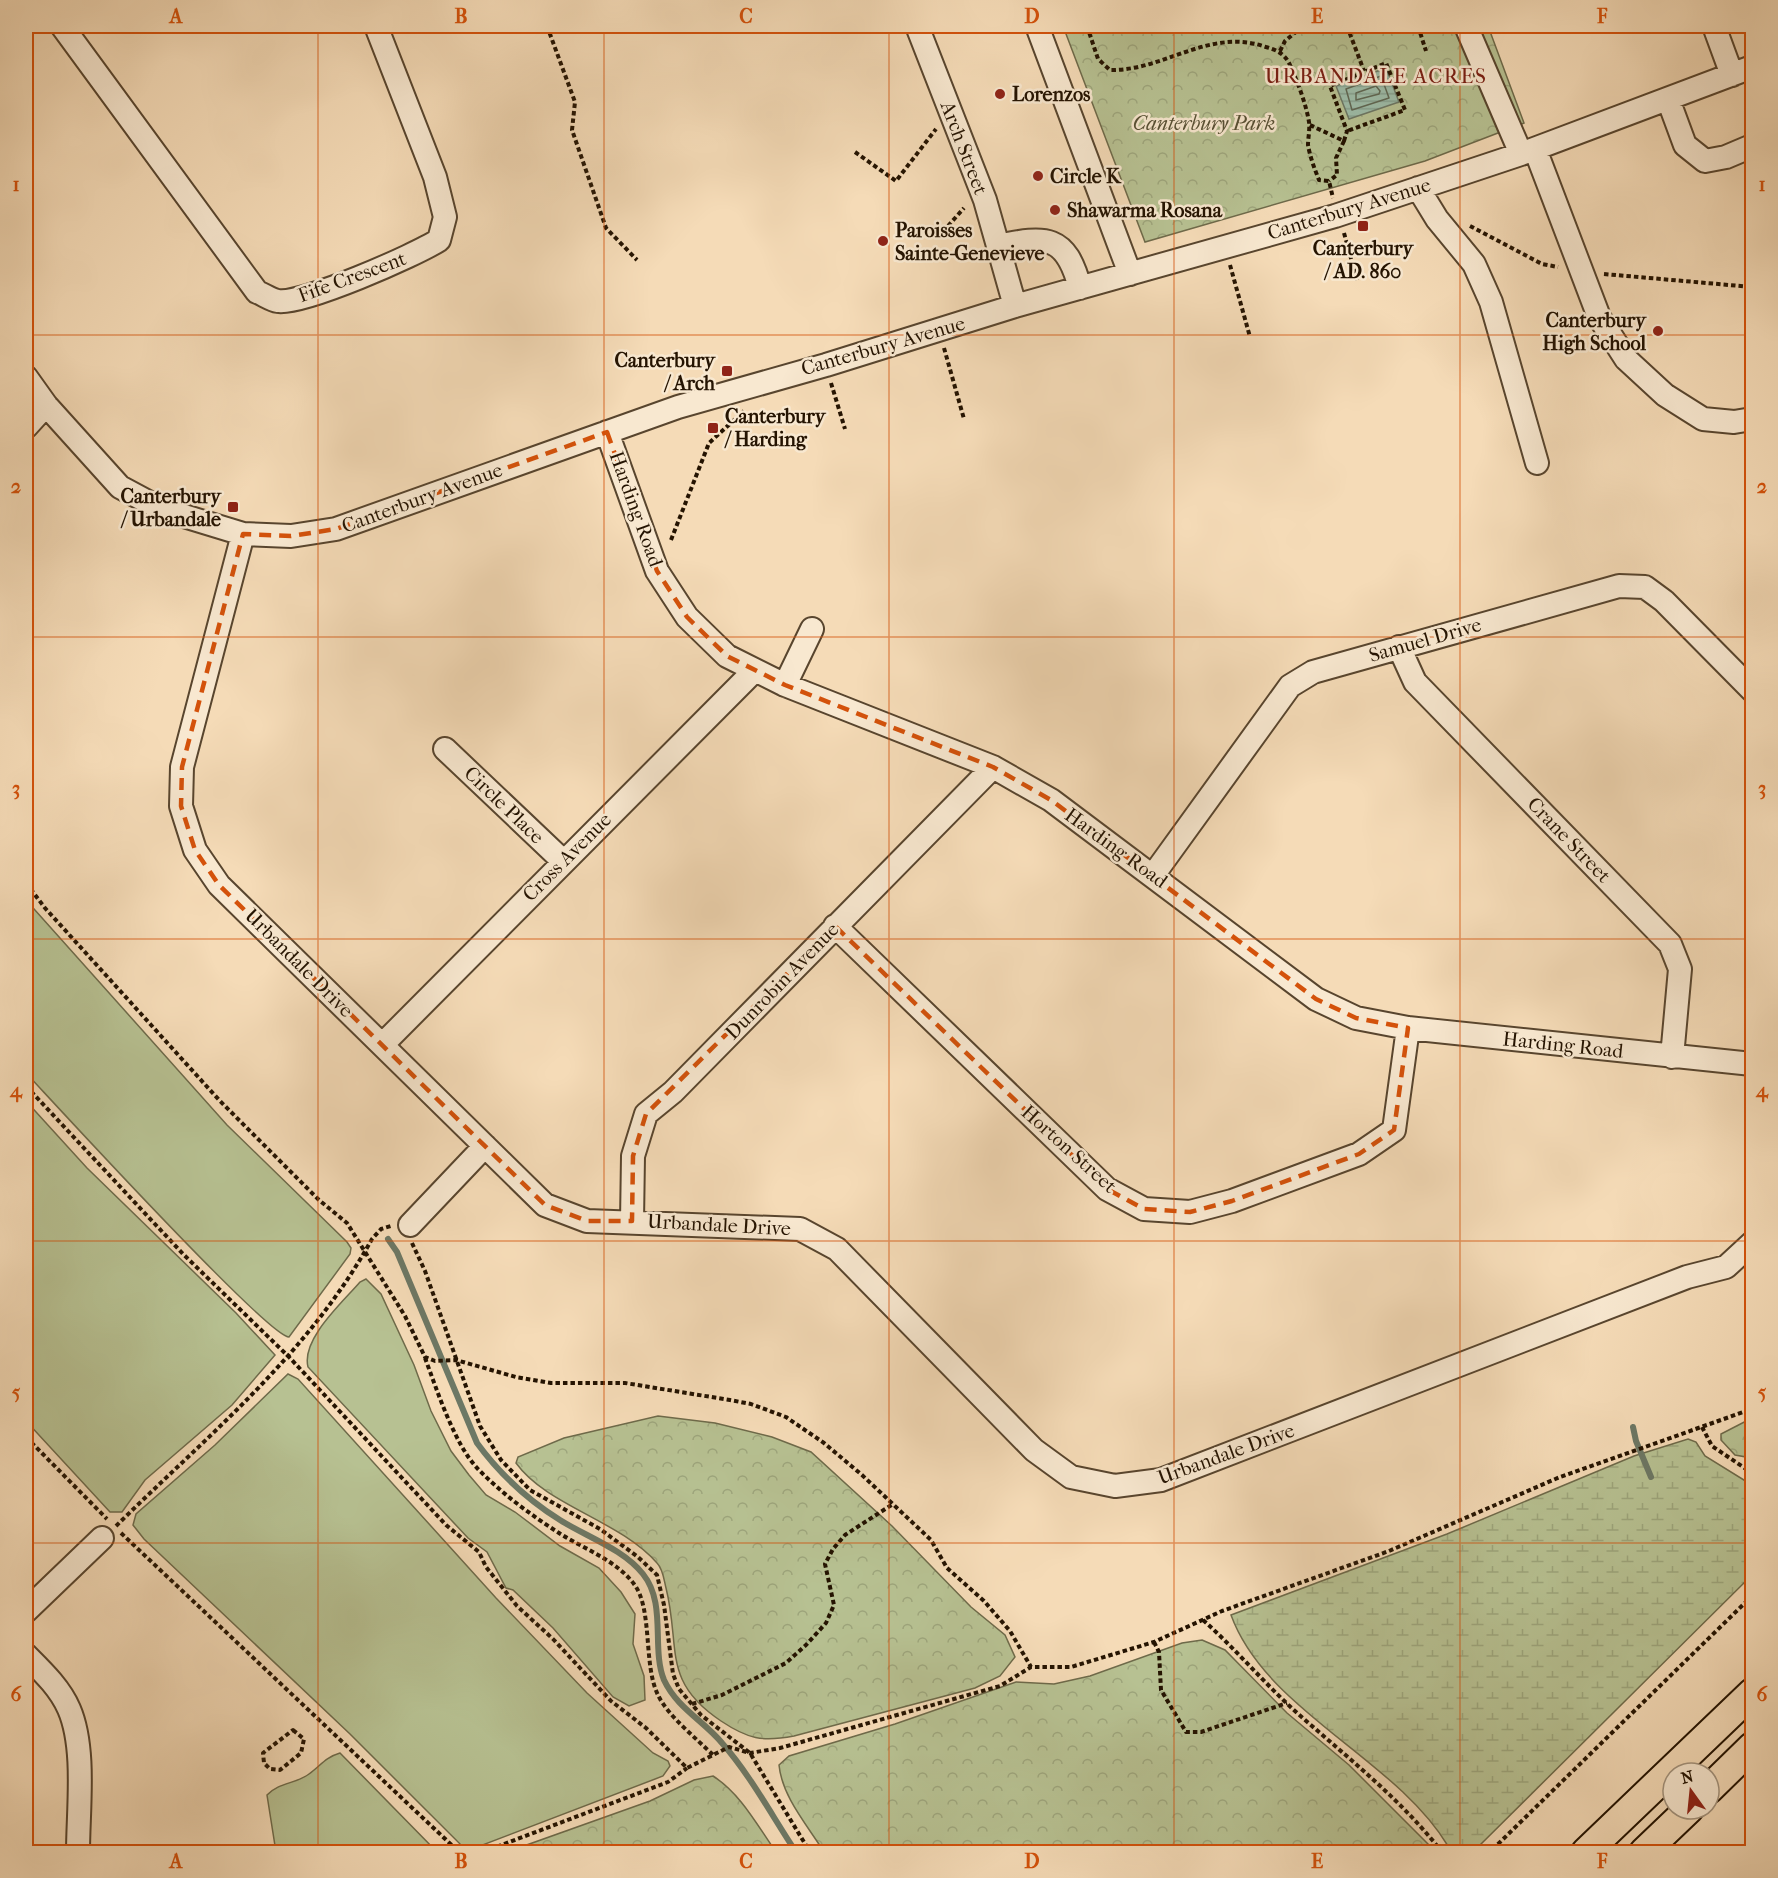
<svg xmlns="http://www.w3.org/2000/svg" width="1778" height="1878" viewBox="0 0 1778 1878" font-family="'IM FELL French Canon',serif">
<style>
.green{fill:#b7c192;stroke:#6e6a4a;stroke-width:1.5}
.forest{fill:url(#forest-crowns);stroke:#6e6a4a;stroke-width:1.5}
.wetland{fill:url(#wetland-marsh);stroke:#6e6a4a;stroke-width:1.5}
.water{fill:url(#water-rules);stroke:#6d7865;stroke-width:1.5}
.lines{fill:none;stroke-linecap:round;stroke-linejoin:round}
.shore{stroke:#606854;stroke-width:1.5}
.stream{stroke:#6d7865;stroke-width:6}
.minor-casing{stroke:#58452e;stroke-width:26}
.major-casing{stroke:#241301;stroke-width:32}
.path{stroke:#241301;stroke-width:4;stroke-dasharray:4.5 3;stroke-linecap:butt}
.minor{stroke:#f8e8d0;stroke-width:22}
.major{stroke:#f5dbb7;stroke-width:28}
.marked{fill:none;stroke:#d4520b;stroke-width:4.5;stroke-dasharray:12 8;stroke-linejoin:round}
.grid{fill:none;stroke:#d4520b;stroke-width:1.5;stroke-opacity:0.55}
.poi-dot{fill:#8f2418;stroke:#f8e8d0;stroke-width:2}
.labels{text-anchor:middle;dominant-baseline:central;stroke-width:5;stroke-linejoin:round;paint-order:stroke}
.poi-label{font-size:20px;font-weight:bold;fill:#241301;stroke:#f8e8d0;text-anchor:start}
.park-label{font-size:20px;font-style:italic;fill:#575034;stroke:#f8e8d0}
.street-label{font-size:20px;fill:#241301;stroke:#f8e8d0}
.neighbourhood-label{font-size:21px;letter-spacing:1.5px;fill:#7a1f14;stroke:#f8e8d0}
.neatline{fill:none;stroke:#d4520b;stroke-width:2}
.grid-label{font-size:20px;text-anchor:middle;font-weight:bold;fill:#d4520b}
</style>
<defs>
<pattern id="forest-crowns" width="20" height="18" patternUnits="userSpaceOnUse" patternTransform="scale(1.5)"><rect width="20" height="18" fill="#b7c192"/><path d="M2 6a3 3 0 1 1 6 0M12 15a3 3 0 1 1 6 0" fill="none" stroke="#9da57c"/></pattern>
<pattern id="wetland-marsh" width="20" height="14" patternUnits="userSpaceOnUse" patternTransform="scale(1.5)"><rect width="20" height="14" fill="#b7c192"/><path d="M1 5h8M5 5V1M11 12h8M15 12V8" fill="none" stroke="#9da57c"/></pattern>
<pattern id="water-rules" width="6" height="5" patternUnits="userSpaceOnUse" patternTransform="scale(1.5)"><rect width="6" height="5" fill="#9dbca8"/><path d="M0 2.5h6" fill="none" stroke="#87a18f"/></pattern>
</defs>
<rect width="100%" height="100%" fill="#f5dbb7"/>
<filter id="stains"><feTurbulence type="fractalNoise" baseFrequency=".00333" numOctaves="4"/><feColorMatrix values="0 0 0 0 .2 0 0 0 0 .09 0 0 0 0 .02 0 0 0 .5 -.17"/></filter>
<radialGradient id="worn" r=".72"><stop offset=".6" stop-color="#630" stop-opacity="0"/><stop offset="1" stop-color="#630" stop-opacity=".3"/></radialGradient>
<path class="green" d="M26 900 227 1125 347 1242 351 1248 350 1254 289 1337C268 1337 56 1105 26 1073Z
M26 1101 87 1168 236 1313 275 1355 232 1405 145 1480 122 1512H110L26 1421Z
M366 1279 381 1294 414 1365 431 1411 451 1451 469 1475 486 1495 515 1512 560 1546 599 1568 621 1592 635 1614 633 1644 644 1676 645 1700 629 1706 613 1697 553 1628 513 1590 506 1588 487 1552 468 1538 308 1367C301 1339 343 1302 360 1282Z
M288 1374 298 1379 496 1598 587 1693 653 1753 668 1761 670 1766 663 1776 467 1851 350 1734 144 1539 133 1525 136 1514 215 1445Z
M340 1753 437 1852H276L267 1795C279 1782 296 1784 309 1774 320 1766 326 1757 340 1753Z"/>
<path class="forest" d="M1063 26H1488L1524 123 1425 161 1145 242Z
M658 1416 715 1423 772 1437 811 1452 892 1526 971 1607 1005 1635 1015 1657 1000 1676 975 1688 794 1736C762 1742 748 1739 721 1721 661 1681 681 1648 666 1588 664 1580 663 1569 657 1563 619 1520 547 1506 516 1463L518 1457 564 1438Z
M1752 1418V1458L1735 1455 1721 1440V1434Z
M1202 1640 1225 1650 1287 1713 1349 1765 1436 1852H824C808 1826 782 1797 779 1765L789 1756 895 1724 1016 1682 1054 1684 1090 1676 1182 1643Z
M713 1776C741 1794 757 1825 776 1852H507L650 1801 694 1780Z"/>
<path class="wetland" d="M1688 1439 1696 1442 1705 1456 1752 1485V1575L1479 1846H1448C1395 1758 1266 1711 1231 1615L1447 1534 1634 1456Z"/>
<path class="water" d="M1386 68 1399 102 1349 119 1336 86Z"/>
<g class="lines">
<path class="shore" d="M1381 76 1389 98 1352 110 1346 89Z
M1376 86 1380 91 1379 94 1356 100V93Z"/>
<path class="stream" d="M388 1239 397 1252 477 1443C499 1473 528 1500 560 1520 587 1537 623 1549 643 1574 667 1604 651 1648 664 1680 677 1708 704 1721 722 1743 751 1776 772 1816 796 1852
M1633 1427 1636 1441 1651 1477"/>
<defs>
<path id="minor" d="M62 26 257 292C263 294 271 300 278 301 302 305 416 255 439 240L445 217 435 177 376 26
M917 26 985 200 1015 306
M1037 26 1130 274
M1466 26 1521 154
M1714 26 1732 75
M1668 99 1685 145 1705 161 1726 157 1752 146
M1535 149 1599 317 1626 359 1665 395 1703 419 1734 422 1752 419
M1418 188 1437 219 1474 264 1491 302 1537 463
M998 246C1046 236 1066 234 1080 288
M26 377 46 405 120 487 161 509 243 534 291 536 336 529 678 407 826 365 1015 306 1335 216 1521 154 1752 67
M26 427 46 405
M607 432 657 571 687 617 727 656 785 685 993 767 1051 800 1316 999 1356 1018 1408 1028 1752 1064
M243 534 182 767 181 806 195 850 219 885 545 1205 587 1221 800 1229 837 1249 1034 1450 1071 1477 1115 1486 1161 1480 1687 1277 1726 1267 1752 1243
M1399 647 1415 682 1670 944 1680 969 1672 1057
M785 685 812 629
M445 749 563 861
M1154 874 1290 686 1313 672 1619 586 1645 587 1664 601 1752 690
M835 926 1107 1189 1144 1209 1190 1212 1232 1201 1359 1154 1394 1130 1408 1028
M382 1045 754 671
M632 1221 633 1156 646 1114 673 1092 993 767
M410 1225 485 1146
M26 1611 102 1538
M26 1655C42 1671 60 1688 69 1709 86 1748 78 1810 78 1852"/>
<path id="major" d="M1709 1789 1752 1747
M1586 1852 1752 1693
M1644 1852 1689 1809"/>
</defs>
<use href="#minor" class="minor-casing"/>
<use href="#major" class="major-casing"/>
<path class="path" d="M547 26 575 102 572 130 606 228 637 260
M1087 26 1098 59 1110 70C1165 71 1209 27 1266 47 1277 50 1285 54 1290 65 1298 83 1306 104 1309 122 1310 130 1308 138 1308 145 1310 157 1315 170 1319 180L1329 181 1333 198
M1347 26 1364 71
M1418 26 1426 51
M1280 51 1285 41 1303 26
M1310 125 1344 141 1336 158 1337 175 1329 181
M1344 141 1347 131 1330 86 1386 63 1405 110 1347 131
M855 152 896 181 936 129
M948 226 964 208
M1470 226 1542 264 1558 267
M1344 233 1357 280
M1230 265 1250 337
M1604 274 1752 287
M944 348 964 419
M831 383 845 429
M671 540 709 443 744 411
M26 883 45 908 220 1101 319 1200 347 1223 405 1316 425 1357 435 1361 456 1360 516 1377 551 1383H625L730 1400 751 1404 786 1417 824 1443 862 1475 931 1540 947 1568 984 1601 1010 1631 1031 1667
M26 1086 183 1254 289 1357 446 1525 479 1552 486 1567 517 1606 553 1639 611 1701 646 1728 687 1768 729 1747 750 1753 780 1748 1000 1686 1031 1667H1071L1154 1642 1222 1611 1389 1551 1560 1477 1752 1409
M412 1243 425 1271 480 1426 501 1460 530 1490 600 1529 638 1557 657 1575 664 1605 673 1674 679 1689 701 1715 750 1753 810 1852
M425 1358C437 1390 454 1443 477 1468 501 1493 531 1515 559 1533 584 1549 616 1560 634 1584 653 1609 643 1665 658 1695 667 1715 697 1739 713 1755
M1702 1427 1712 1446 1752 1473
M26 1437 107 1519
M116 1526C208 1435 308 1355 372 1239L381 1229 391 1226
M121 1533 459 1852
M1203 1620C1238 1651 1268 1688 1304 1719 1353 1762 1402 1801 1442 1852
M1154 1642 1159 1652 1161 1690 1186 1732H1201L1287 1703
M692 1704 722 1695 786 1663 806 1645 826 1623 834 1605 825 1564 833 1549 845 1535 893 1504
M293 1730 304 1739 301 1753 280 1770 270 1769 264 1763 263 1753Z
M483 1852 668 1782 687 1768
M1477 1852 1496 1846 1752 1596"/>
<use href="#minor" class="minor"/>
<use href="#major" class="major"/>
</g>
<path class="marked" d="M607 432 657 571 687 617 727 656 785 685 993 767 1051 800 1316 999 1356 1018 1408 1028 1394 1130 1359 1154 1232 1201 1190 1212 1144 1209 1107 1189 835 926 646 1114 633 1156 632 1221H587L545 1205 219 885 195 850 181 806 182 767 243 534 291 536 336 529Z"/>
<path class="grid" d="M318 26V1852M604 26V1852M889 26V1852M1174 26V1852M1460 26V1852M26 335H1752M26 637H1752M26 939H1752M26 1241H1752M26 1543H1752"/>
<g class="poi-dot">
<circle cx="1000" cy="94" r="6"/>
<circle cx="1038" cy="176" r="6"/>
<circle cx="1055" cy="210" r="6"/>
<rect x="1357" y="220" width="12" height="12" rx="3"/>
<circle cx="883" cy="241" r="6"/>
<circle cx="1658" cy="331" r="6"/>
<rect x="721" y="365" width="12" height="12" rx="3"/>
<rect x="707" y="422" width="12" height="12" rx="3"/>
<rect x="227" y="501" width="12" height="12" rx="3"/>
</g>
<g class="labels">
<g class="poi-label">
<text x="1012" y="94">Lorenzos</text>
<text x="1050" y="176">Circle K</text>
<text x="1067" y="210">Shawarma Rosana</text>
<text x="895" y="230">Paroisses<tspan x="895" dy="23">Sainte-Genevieve</tspan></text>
<text x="1363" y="248" text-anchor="middle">Canterbury<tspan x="1363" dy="23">/ AD. 860</tspan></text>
<text x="1646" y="320" text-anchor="end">Canterbury<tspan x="1646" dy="23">High School</tspan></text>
<text x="715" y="360" text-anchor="end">Canterbury<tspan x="715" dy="23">/ Arch</tspan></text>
<text x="725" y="416">Canterbury<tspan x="725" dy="23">/ Harding</tspan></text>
<text x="221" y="496" text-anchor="end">Canterbury<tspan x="221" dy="23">/ Urbandale</tspan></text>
</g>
<g class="park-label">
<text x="1204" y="123">Canterbury Park</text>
</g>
<g class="street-label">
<text transform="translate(964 148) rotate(69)">Arch Street</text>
<text transform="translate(1349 209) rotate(-17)">Canterbury Avenue</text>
<text transform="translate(352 277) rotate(-20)">Fife Crescent</text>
<text transform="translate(883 346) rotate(-16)">Canterbury Avenue</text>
<text transform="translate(422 498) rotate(-20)">Canterbury Avenue</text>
<text transform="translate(636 509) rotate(70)">Harding Road</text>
<text transform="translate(1425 640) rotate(-16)">Samuel Drive</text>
<text transform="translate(504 805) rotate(44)">Circle Place</text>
<text transform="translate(1569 840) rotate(46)">Crane Street</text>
<text transform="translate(1116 848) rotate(36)">Harding Road</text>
<text transform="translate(567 857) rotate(-45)">Cross Avenue</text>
<text transform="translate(299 963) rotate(45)">Urbandale Drive</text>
<text transform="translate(782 981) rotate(-46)">Dunrobin Avenue</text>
<text transform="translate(1563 1045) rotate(6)">Harding Road</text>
<text transform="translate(1069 1149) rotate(42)">Horton Street</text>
<text transform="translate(719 1225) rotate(3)">Urbandale Drive</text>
<text transform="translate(1226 1454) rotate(-20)">Urbandale Drive</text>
</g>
<g class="neighbourhood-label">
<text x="1376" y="76">URBANDALE ACRES</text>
</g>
</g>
<rect width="1778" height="1878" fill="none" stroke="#f5dbb7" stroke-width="66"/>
<g transform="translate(1691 1791) rotate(345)"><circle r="28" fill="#f8e8d0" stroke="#a3937d" stroke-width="1.5"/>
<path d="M0-4.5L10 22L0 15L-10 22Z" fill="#8f2418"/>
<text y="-9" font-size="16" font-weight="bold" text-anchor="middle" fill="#241301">N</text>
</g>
<rect x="33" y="33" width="1712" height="1812" class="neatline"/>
<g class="grid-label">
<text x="176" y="23">A</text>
<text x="461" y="23">B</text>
<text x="746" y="23">C</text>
<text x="1032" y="23">D</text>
<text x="1317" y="23">E</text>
<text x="1602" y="23">F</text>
<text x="16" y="191">1</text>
<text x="1762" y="191">1</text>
<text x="16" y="493">2</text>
<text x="1762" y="493">2</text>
<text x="16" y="795">3</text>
<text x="1762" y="795">3</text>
<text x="16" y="1097">4</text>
<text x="1762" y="1097">4</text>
<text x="16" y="1399">5</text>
<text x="1762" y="1399">5</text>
<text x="16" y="1701">6</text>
<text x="1762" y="1701">6</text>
<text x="176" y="1868">A</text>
<text x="461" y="1868">B</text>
<text x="746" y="1868">C</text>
<text x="1032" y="1868">D</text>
<text x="1317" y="1868">E</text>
<text x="1602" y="1868">F</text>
</g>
<rect width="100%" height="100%" filter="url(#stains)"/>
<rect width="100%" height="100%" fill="url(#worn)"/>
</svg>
